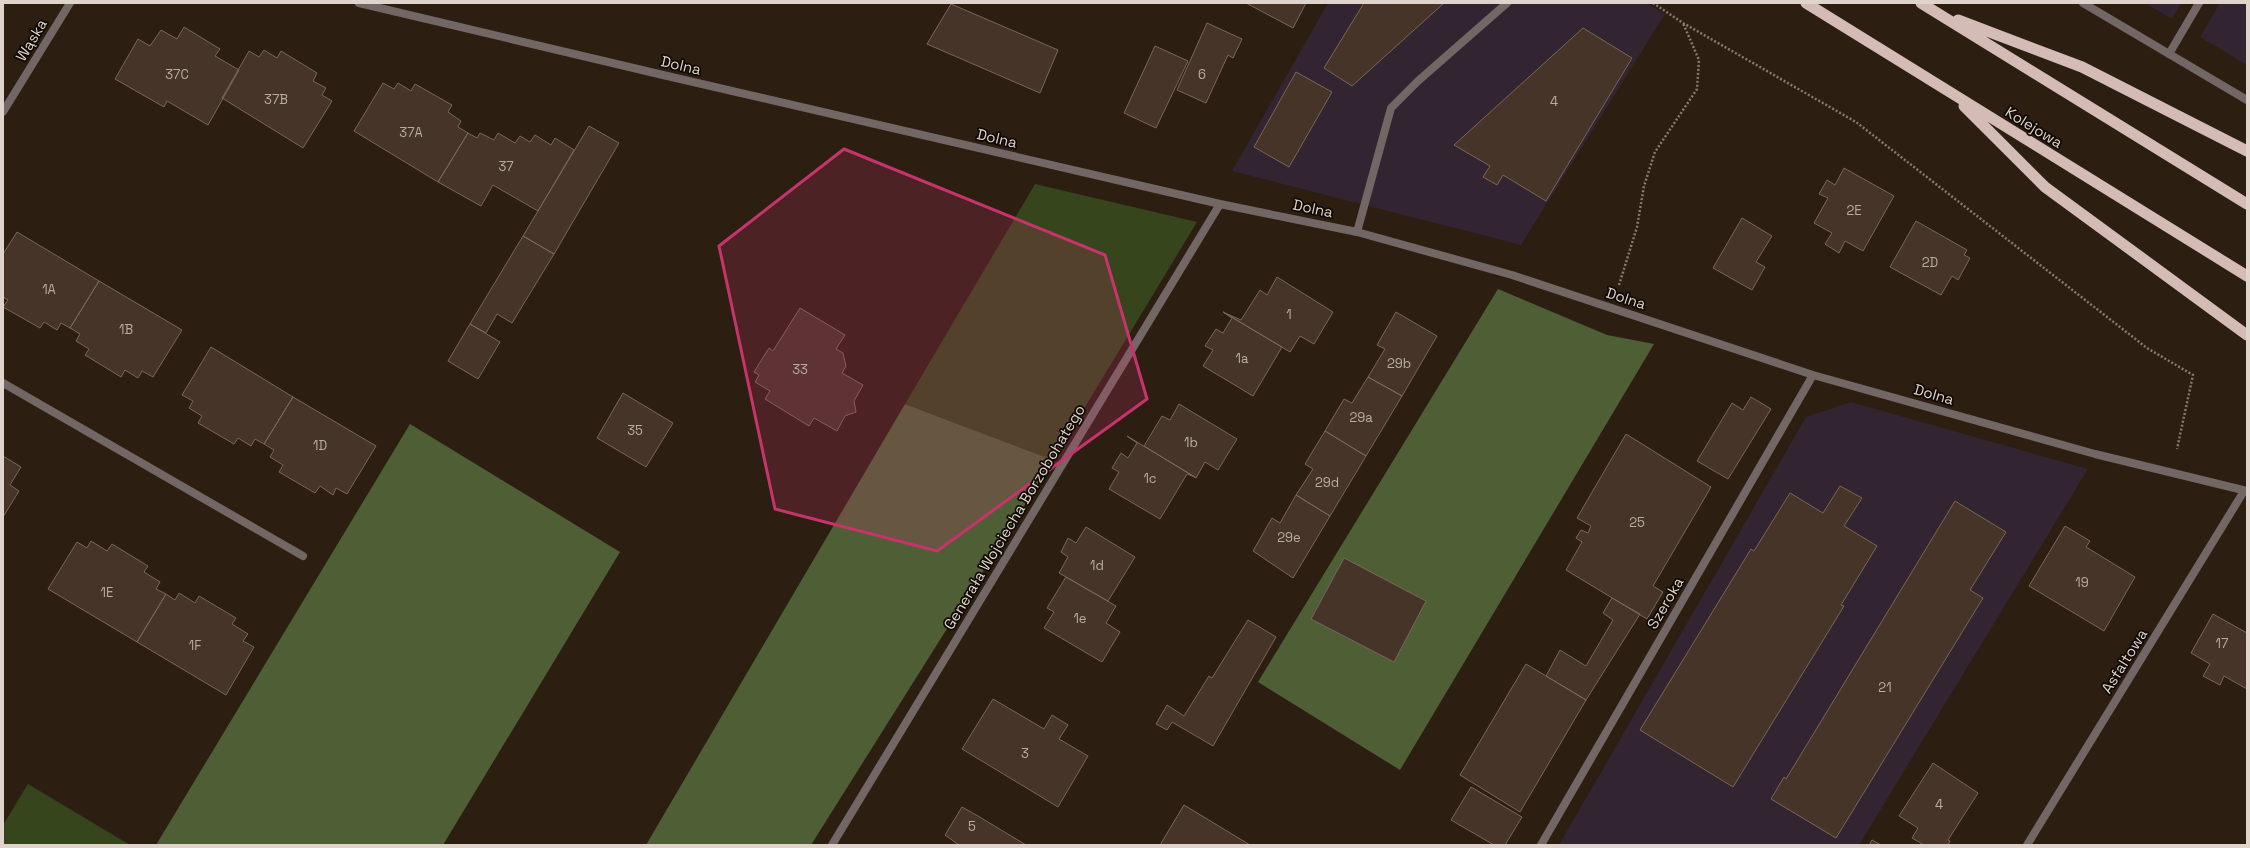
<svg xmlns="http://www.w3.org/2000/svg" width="2250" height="848" viewBox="0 0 2250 848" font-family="'Space Grotesk',sans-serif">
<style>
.commercial{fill:#322430}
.green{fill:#36451c}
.forest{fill:#4f5f35}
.building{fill:#453427;stroke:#7a6759}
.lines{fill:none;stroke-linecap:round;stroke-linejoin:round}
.path{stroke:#877a70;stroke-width:2.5;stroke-dasharray:2 2;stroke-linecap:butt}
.service{stroke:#726765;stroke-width:8}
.minor{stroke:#726765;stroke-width:8}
.trunk{stroke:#d4bbb6;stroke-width:11}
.marked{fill:#c6346c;fill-opacity:0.2;stroke:#c6346c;stroke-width:3;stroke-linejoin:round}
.labels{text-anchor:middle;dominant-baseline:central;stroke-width:3.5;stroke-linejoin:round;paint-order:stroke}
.number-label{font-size:13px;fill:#b8aca2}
.street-label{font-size:15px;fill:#ded4cb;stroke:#100a05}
</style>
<rect width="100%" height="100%" fill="#2d1e12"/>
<path class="commercial" d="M1328 3H1646L1665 14 1521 245 1232 171Z
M2145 3H2181L2172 19Z
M2220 3H2247V65L2200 37Z
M1851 402 2088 469 1859 845H1559L1806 417Z"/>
<path class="green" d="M1035 184 1197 222 1053 460 905 404Z
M28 784 130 845H3V825Z"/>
<path class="forest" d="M1498 289 1607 335 1654 344 1400 770 1258 682Z
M905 404 1053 460 811 845H646Z
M410 424 620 552 443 845H156Z"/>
<path class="building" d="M1246 3H1306L1293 28Z
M1364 3H1444L1352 86 1324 68Z
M951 4 1058 50 1040 93 927 44Z
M1207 23 1242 39 1233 58 1228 55 1206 103 1177 90Z
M184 27 220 49 215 56 239 70 208 125 167 101 164 107 115 79 138 39 150 46 161 30 177 39Z
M1583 28 1632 58 1546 201 1503 175 1497 185 1483 177 1490 166 1454 145Z
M1155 46 1188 61 1156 128 1124 113Z
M264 50 277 58 281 51 317 73 313 81 326 88 322 95 332 101 303 148 222 98 249 51 259 57Z
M1296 72 1332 92 1289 167 1254 147Z
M383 83 394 89 398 83 411 91 415 84 452 105 448 112 461 121 458 127 468 133 438 182 354 131Z
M589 126 619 143 554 254 523 236Z
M468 133 477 138 480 133 494 140 498 133 515 143 520 136 530 142 535 135 551 145 555 138 574 150 538 211 493 185 481 206 438 182Z
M1844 168 1894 196 1863 251 1845 241 1839 253 1825 244 1832 233 1814 223 1828 198 1819 194 1827 180 1835 185Z
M1742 218 1772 236 1756 262 1765 267 1752 290 1713 268Z
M1916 221 1967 250 1964 255 1970 258 1958 280 1952 276 1941 295 1890 267Z
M17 232 99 281 70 328 61 323 57 330 44 322 40 328 3 307 8 300 3 297V254Z
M523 236 554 254 512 323 497 314 486 333 470 324Z
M1277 277 1333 312 1314 344 1300 336 1290 352 1223 312 1241 320 1260 290 1267 295Z
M99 281 182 330 153 377 142 371 138 378 125 370 121 377 85 355 89 349 76 341 80 334 70 328Z
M800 308 845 335 836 349 843 353 846 366 842 373 863 385 854 401 856 412 845 416 837 431 814 418 809 426 765 399 770 391 755 382 759 375 754 372 769 348 773 351Z
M1223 312 1282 347 1253 396 1203 366 1213 350 1205 346 1216 329 1223 333 1232 318Z
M1396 312 1437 336 1402 396 1368 377 1385 349 1377 345Z
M470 324 500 342 478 379 448 361Z
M211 347 293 397 264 444 255 439 251 446 238 438 234 444 198 423 202 416 189 408 193 401 182 395Z
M1368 377 1402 396 1366 456 1325 431 1344 399 1352 403Z
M623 393 673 423 646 467 597 438Z
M293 397 376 446 347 494 336 488 333 495 320 486 315 493 279 472 283 465 270 457 274 450 264 444Z
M1751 397 1771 409 1728 479 1697 461 1732 403 1743 410Z
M1179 404 1237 439 1218 470 1205 462 1196 478 1144 446 1162 416 1170 420Z
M1325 431 1366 456 1330 516 1296 495 1313 469 1305 464Z
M1626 434 1711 487 1653 586 1663 592 1647 619 1566 570 1582 542 1576 538 1581 530 1588 533 1591 526 1577 518Z
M1127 436 1195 477 1187 474 1160 519 1109 489 1119 472 1112 468 1121 453 1128 458 1137 443Z
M3 456 21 467 10 485 19 491 3 517Z
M1840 486 1862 498 1844 526 1877 546 1841 605 1844 606 1733 787 1640 730 1751 549 1754 551 1790 493 1823 513Z
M1296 495 1330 516 1293 578 1253 551 1272 518 1280 523Z
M1955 501 2006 532 1970 590 1983 598 1836 838 1771 799 1784 777 1786 779Z
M2065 526 2090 541 2086 547 2135 577 2104 631 2029 586Z
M1086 527 1135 557 1108 601 1059 573 1068 557 1061 552 1068 538 1076 543Z
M91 541 107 551 112 544 148 566 144 572 160 582 156 589 166 594 137 642 48 589 77 542 87 548Z
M1344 558 1426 601 1394 662 1311 619Z
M1066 577 1116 606 1106 623 1120 632 1102 662 1044 628 1054 612 1047 608Z
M179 593 195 603 199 596 236 618 232 624 248 634 243 641 254 647 226 695 137 642 166 594 175 600Z
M1612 598 1640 614 1586 700 1546 676 1560 650 1586 666 1613 620 1603 613Z
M2213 614 2247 633V689L2224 676 2220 685 2203 676 2210 664 2191 653Z
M1248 620 1276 637 1213 746 1172 722 1167 730 1156 724 1167 705 1184 716 1209 676 1212 678Z
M1526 664 1586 700 1520 812 1460 775Z
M993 699 1044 729 1052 715 1068 725 1059 739 1088 756 1058 807 962 749Z
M1933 763 1978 793 1948 840 1950 841 1948 845H1924L1912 838 1918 828 1899 816Z
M1471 787 1522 817 1505 845H1494L1451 820Z
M1184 805 1250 845H1160Z
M962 807 978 816 1026 845H959L945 835Z
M1872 840 1881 845H1869Z"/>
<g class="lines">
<path class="path" d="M1653 3 1683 23 1856 122 2147 348 2193 375 2177 449
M1619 285 1637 227 1644 186 1655 152 1697 89 1699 60 1683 23"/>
<path class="service" d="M2169 54 2199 3
M1357 232 1391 108 1418 81 1507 3
M3 383 303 556"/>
<path class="minor" d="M359 3 663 75 1220 204 1357 232 1512 275 1813 375 2095 454 2247 491
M2083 3 2247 100
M3 112 70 3
M832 845 1220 204
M1541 845 1813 375
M2027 845 2244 491"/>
<path class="trunk" d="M1806 3 2247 276
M1921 3 2247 204
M1958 20 2082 67 2247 151
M1964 106 2045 187 2247 335"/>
</g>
<path class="marked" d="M844 149 1105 255 1147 399 937 551 775 509 719 246Z"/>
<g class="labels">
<g class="number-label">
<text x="177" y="74">37C</text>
<text x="1202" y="74">6</text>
<text x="276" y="99">37B</text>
<text x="1554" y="101">4</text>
<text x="411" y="132">37A</text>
<text x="506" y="166">37</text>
<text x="1854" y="210">2E</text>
<text x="1930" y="262">2D</text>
<text x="49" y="289">1A</text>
<text x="1289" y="314">1</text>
<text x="126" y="329">1B</text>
<text x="1242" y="358">1a</text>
<text x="1399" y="363">29b</text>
<text x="800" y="369">33</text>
<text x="1361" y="417">29a</text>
<text x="635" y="430">35</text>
<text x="1191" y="442">1b</text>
<text x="320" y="445">1D</text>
<text x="1150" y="478">1c</text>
<text x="1327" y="482">29d</text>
<text x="1637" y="522">25</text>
<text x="1289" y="537">29e</text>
<text x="1097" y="565">1d</text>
<text x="2082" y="582">19</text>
<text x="107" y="592">1E</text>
<text x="1080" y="618">1e</text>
<text x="2222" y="643">17</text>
<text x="195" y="645">1F</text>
<text x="1885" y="687">21</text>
<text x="1025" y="753">3</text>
<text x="1939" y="804">4</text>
<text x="972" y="826">5</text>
</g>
<g class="street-label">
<text transform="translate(31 40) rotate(-59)">Wąska</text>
<text transform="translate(681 65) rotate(13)">Dolna</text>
<text transform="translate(2034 127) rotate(32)">Kolejowa</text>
<text transform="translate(997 138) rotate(13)">Dolna</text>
<text transform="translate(1313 208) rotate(12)">Dolna</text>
<text transform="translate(1626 298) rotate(18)">Dolna</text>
<text transform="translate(1934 394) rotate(16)">Dolna</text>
<text transform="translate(1014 517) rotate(-59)">Generała Wojciecha Borzobohatego</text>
<text transform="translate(1665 603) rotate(-60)">Szeroka</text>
<text transform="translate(2124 661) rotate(-58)">Asfaltowa</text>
</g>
</g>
<rect width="2250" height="848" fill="none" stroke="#ded4cb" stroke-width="8"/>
</svg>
